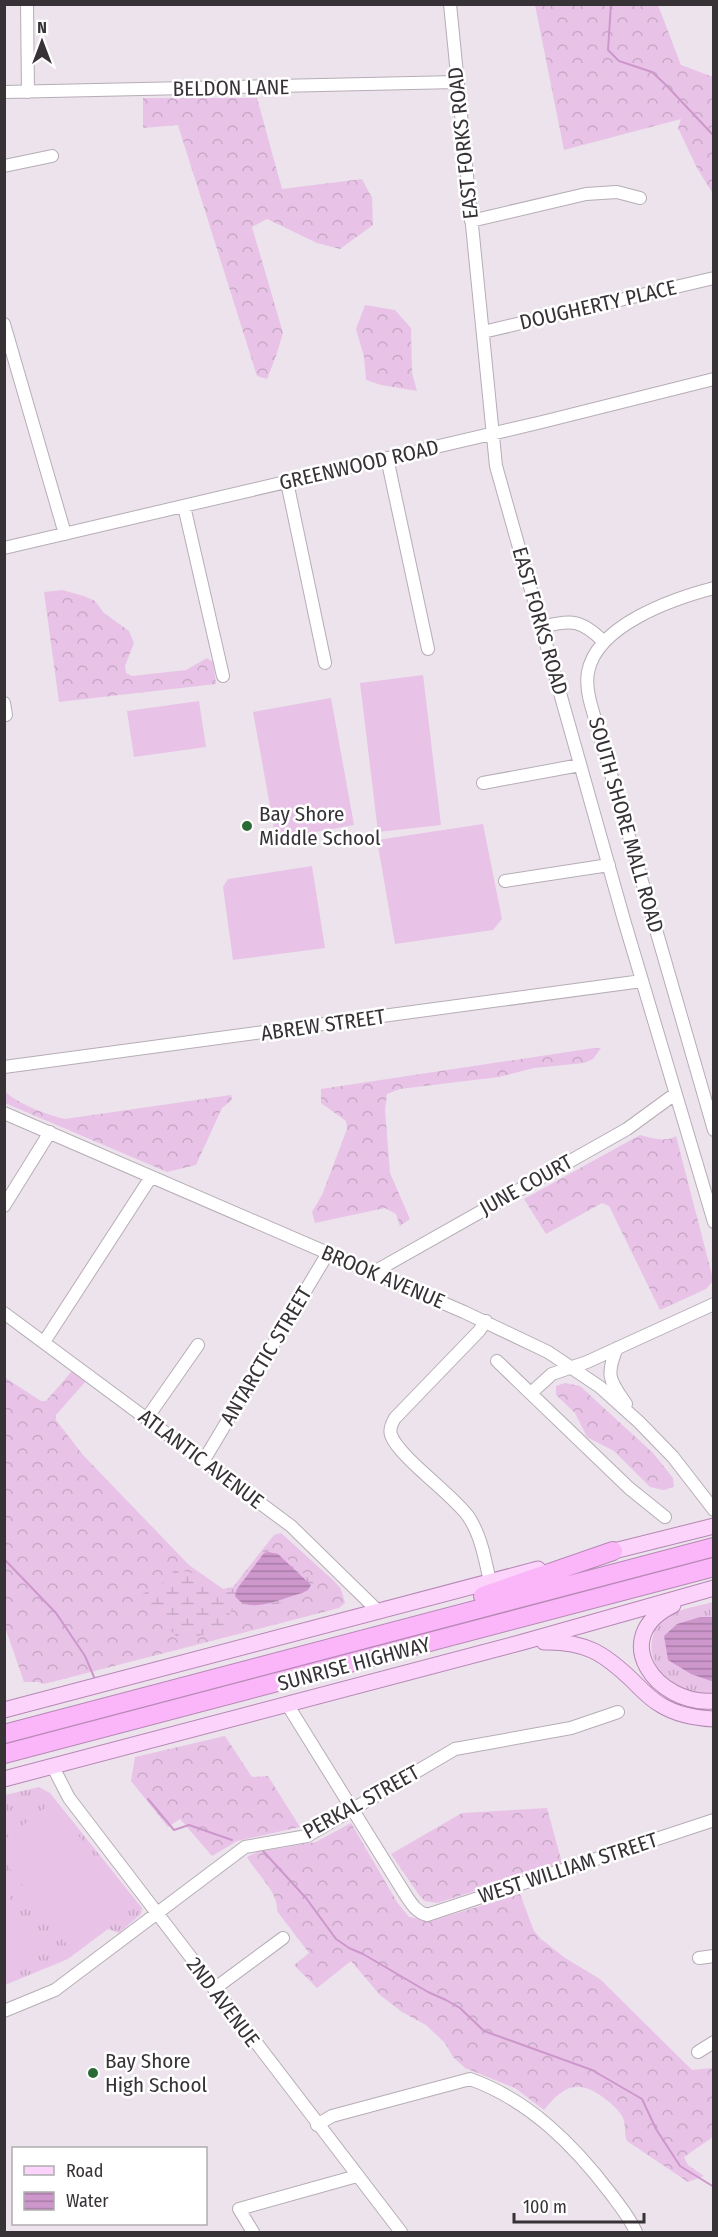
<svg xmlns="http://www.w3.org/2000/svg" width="718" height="2237" viewBox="0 0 718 2237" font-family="'Fira Sans Condensed',sans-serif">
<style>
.grass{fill:url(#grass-tufts)}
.forest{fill:url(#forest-crowns)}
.wetland{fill:url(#wetland-marsh)}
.pitch{fill:#e8c3e7}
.water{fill:url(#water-rules)}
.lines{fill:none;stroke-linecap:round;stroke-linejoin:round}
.stream{stroke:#cd97cc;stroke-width:2}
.minor-casing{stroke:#b6adb6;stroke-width:14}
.major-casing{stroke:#b588b4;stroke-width:17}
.highway-casing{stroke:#b588b4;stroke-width:20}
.minor{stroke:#fff;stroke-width:12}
.major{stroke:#fcd3fb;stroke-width:15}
.highway{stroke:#fab6f8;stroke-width:18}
.poi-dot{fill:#2a6b35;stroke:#fff;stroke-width:2}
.labels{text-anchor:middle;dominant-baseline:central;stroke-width:5;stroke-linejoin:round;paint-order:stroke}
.street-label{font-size:21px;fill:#363236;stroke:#fff}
.poi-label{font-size:21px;fill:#363236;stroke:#fff;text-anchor:start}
</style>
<defs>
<pattern id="grass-tufts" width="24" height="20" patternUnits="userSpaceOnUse" patternTransform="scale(1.5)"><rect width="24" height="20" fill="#e8c3e7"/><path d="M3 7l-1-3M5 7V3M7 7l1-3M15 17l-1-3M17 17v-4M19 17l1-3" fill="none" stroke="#c8a8c7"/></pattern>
<pattern id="forest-crowns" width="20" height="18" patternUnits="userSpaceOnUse" patternTransform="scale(1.5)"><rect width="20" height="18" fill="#e8c3e7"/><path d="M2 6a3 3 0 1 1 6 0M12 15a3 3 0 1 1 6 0" fill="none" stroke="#c8a8c7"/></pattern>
<pattern id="wetland-marsh" width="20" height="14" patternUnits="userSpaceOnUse" patternTransform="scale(1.5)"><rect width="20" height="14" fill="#e8c3e7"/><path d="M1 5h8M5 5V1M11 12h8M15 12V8" fill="none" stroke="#c8a8c7"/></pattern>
<pattern id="water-rules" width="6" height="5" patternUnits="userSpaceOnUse" patternTransform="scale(1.5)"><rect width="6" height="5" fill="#cd97cc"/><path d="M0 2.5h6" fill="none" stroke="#a77ca6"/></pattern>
</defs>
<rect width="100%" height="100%" fill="#ece3ec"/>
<path class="grass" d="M713 1602V1696C683 1694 643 1672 653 1636 655 1629 657 1621 664 1616 672 1611 703 1605 713 1602Z
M39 1787 50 1793 142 1908 141 1914 119 1933 108 1929 68 1959 5 1985V1795Z"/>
<path class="forest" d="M535 5H658L681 65 713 77V194L697 168 678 128 681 119 564 150Z
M143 98H257L282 189 362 179 372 198 373 225 340 249 317 243 267 219 252 227 283 333 276 356 267 379 257 376 178 125 143 128Z
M365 305 395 310 411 328 412 373 417 391 381 385 366 380 364 357 356 329Z
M62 590 84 596 95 601 104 613 129 631 134 643 125 666 126 673 132 676 186 670 207 658 213 662 216 684 59 702 44 592Z
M594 1048H601L593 1059 584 1063 534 1068 499 1077 400 1089 387 1094 385 1110 390 1173 410 1219 400 1226 396 1214 385 1208 315 1223 312 1212 322 1195 347 1129 346 1121 321 1103V1089Z
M5 1091C15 1103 50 1116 65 1119L231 1095 232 1100 222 1108 196 1165 167 1172 5 1103Z
M640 1135C653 1138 664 1143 676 1136L712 1275V1282L706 1289 660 1310 609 1206 602 1203 546 1234 524 1199Z
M72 1371 86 1381 56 1415V1420L83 1455 189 1565 223 1589 233 1587 274 1535 281 1533 334 1581 341 1589 345 1603 339 1608 44 1684 38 1682H24L5 1627 4 1377 41 1401H46Z
M565 1383 580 1386 653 1453 673 1478 674 1487 663 1490 650 1487 614 1451 587 1437 575 1413 556 1395V1386Z
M225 1736 252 1777 268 1776 300 1827 237 1841 212 1856 180 1819 168 1827 131 1781 135 1757Z
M547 1808 562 1863 437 1903 425 1901 419 1895 391 1854 462 1813Z
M351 1823 397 1902 409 1917 431 1921 520 1894 534 1931 541 1939 565 1958 600 1979 692 2070 712 2068 714 2072 713 2137 684 2157 688 2165 704 2176 688 2182 627 2141C624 2134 626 2125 623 2118 619 2110 611 2103 604 2098 578 2078 563 2086 544 2110L515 2088 465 2068 453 2057 445 2043 426 2025 402 2012 380 1995 351 1961 317 1988 294 1965 309 1953 277 1911C279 1893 256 1873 247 1857L257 1852 316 1842Z"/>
<path class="wetland" d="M268 1548 279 1551 316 1585C296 1606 259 1607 233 1608L227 1618 228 1627 195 1637 179 1639 137 1597 164 1582 174 1571C201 1569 200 1585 218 1590 223 1591 229 1589 233 1589L263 1551Z"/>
<path class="pitch" d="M423 675 441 825 378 832 360 683Z
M331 698 354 825 276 839 253 712Z
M199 701 206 747 134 757 127 711Z
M483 824 502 919 493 930 395 944 377 840Z
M312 866 325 948 233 960 223 887 228 879Z
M53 1802 128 1901 68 1946 5 1862V1839Z
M4 1886 39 1956 5 1973H4Z"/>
<path class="water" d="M268 1552 278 1554 311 1585 308 1590 302 1593C283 1598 248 1616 235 1596L237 1589 264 1553Z
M700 1617H713L714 1680 711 1681 691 1674 668 1660 664 1636 677 1624Z"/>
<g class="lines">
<path class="stream" d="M611 4 608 50 619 61 652 72 666 85 714 136
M4 1559 56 1613 85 1656 94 1677
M148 1799 174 1830 189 1825 232 1840
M263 1851 306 1898 336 1939 349 1948 363 1954 428 1992 446 2000 460 2008 484 2031 592 2070 642 2099 656 2129 680 2166 714 2187"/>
<defs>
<path id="minor" d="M27 4 28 92
M450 4 496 466 624 920 714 1222
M4 92 457 82
M4 166 52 156
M471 221 586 194 617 192 640 198
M4 324 65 534
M483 332 714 278
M387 458 428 649
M287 482 325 663
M184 506 223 676
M4 548 542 422 714 379
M714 588C672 599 597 625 588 672 586 683 588 694 591 705L714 1130
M542 627C572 619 582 620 604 642
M4 703 6 715
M483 783 580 765
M505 881 609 865
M4 1067 642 981
M4 1113 464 1312 548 1352 600 1387 639 1422 673 1457 714 1510
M4 1206 50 1132
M374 1272 627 1129 675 1094
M4 1313 291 1526 378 1611
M486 1321 479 1331 395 1418C392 1423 389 1429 391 1435 398 1456 452 1494 468 1516 481 1535 485 1559 490 1582
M44 1342 151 1177
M617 1348C605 1376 610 1381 626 1404
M497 1361 629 1488 665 1517
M531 1393 552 1374 587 1362 714 1304
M147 1418 198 1345
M204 1460 328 1253
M287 1704 405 1894C411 1903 416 1912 427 1915L714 1820
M53 1767 69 1798 401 2232
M699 1958 714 1956
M214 1989 283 1938
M4 2011 55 1990 245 1847 307 1836 455 1749 571 1728 618 1712
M698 2052 714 2042
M317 2125 332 2116 470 2079C529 2100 574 2145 611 2194 620 2206 630 2218 636 2232
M253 2232 239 2209 357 2176"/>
<path id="major" d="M602 1554 714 1526
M673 1605C607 1637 656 1706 714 1701
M544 1642C585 1641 604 1653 633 1681 642 1690 650 1699 661 1705 677 1715 695 1718 714 1719
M4 1710 538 1569
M4 1779 523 1642 714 1588"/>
<path id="highway" d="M483 1596 613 1551
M4 1734 714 1547
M4 1754 714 1567"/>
</defs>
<use href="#minor" class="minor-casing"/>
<use href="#major" class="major-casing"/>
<use href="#highway" class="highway-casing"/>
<use href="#minor" class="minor"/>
<use href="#major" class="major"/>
<use href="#highway" class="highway"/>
</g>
<g class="poi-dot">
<circle cx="247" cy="826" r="6"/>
<circle cx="93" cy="2073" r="6"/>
</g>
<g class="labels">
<g class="street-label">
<text transform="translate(231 88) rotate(-1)">BELDON LANE</text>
<text transform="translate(463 143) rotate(-96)">EAST FORKS ROAD</text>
<text transform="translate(598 305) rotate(-13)">DOUGHERTY PLACE</text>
<text transform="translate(359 465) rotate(-13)">GREENWOOD ROAD</text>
<text transform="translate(540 621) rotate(74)">EAST FORKS ROAD</text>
<text transform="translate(626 825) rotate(74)">SOUTH SHORE MALL ROAD</text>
<text transform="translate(323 1025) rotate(-8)">ABREW STREET</text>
<text transform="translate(526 1185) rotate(-29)">JUNE COURT</text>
<text transform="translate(383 1277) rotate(23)">BROOK AVENUE</text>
<text transform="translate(266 1356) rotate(-59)">ANTARCTIC STREET</text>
<text transform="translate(201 1459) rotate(37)">ATLANTIC AVENUE</text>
<text transform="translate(354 1664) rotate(-15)">SUNRISE HIGHWAY</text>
<text transform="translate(361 1802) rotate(-29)">PERKAL STREET</text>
<text transform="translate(568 1868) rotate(-18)">WEST WILLIAM STREET</text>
<text transform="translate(223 2002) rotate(53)">2ND AVENUE</text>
</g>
<g class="poi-label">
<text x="259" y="814">Bay Shore<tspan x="259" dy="24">Middle School</tspan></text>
<text x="105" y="2061">Bay Shore<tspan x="105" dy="24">High School</tspan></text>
</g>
</g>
<rect width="718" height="2237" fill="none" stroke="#363236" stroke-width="12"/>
<rect x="12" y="2147" width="195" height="78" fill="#ffffff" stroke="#afadaf" stroke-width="1.5"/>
<rect x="24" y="2166" width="30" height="9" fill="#fcd3fb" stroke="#afadaf" stroke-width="1.5"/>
<text x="66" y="2177" font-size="18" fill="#363236">Road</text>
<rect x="24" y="2192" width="30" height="18" fill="url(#water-rules)" stroke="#afadaf" stroke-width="1.5"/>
<text x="66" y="2207" font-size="18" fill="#363236">Water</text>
<g transform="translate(42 42)" stroke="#ffffff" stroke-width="4.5" paint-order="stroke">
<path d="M0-4.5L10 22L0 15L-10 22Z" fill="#363236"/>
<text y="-9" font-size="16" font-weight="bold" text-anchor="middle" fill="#363236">N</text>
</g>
<path d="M514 2213v9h130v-9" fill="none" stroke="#363236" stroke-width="3"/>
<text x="523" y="2213" font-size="18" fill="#363236" stroke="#ffffff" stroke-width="4.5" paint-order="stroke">100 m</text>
</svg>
